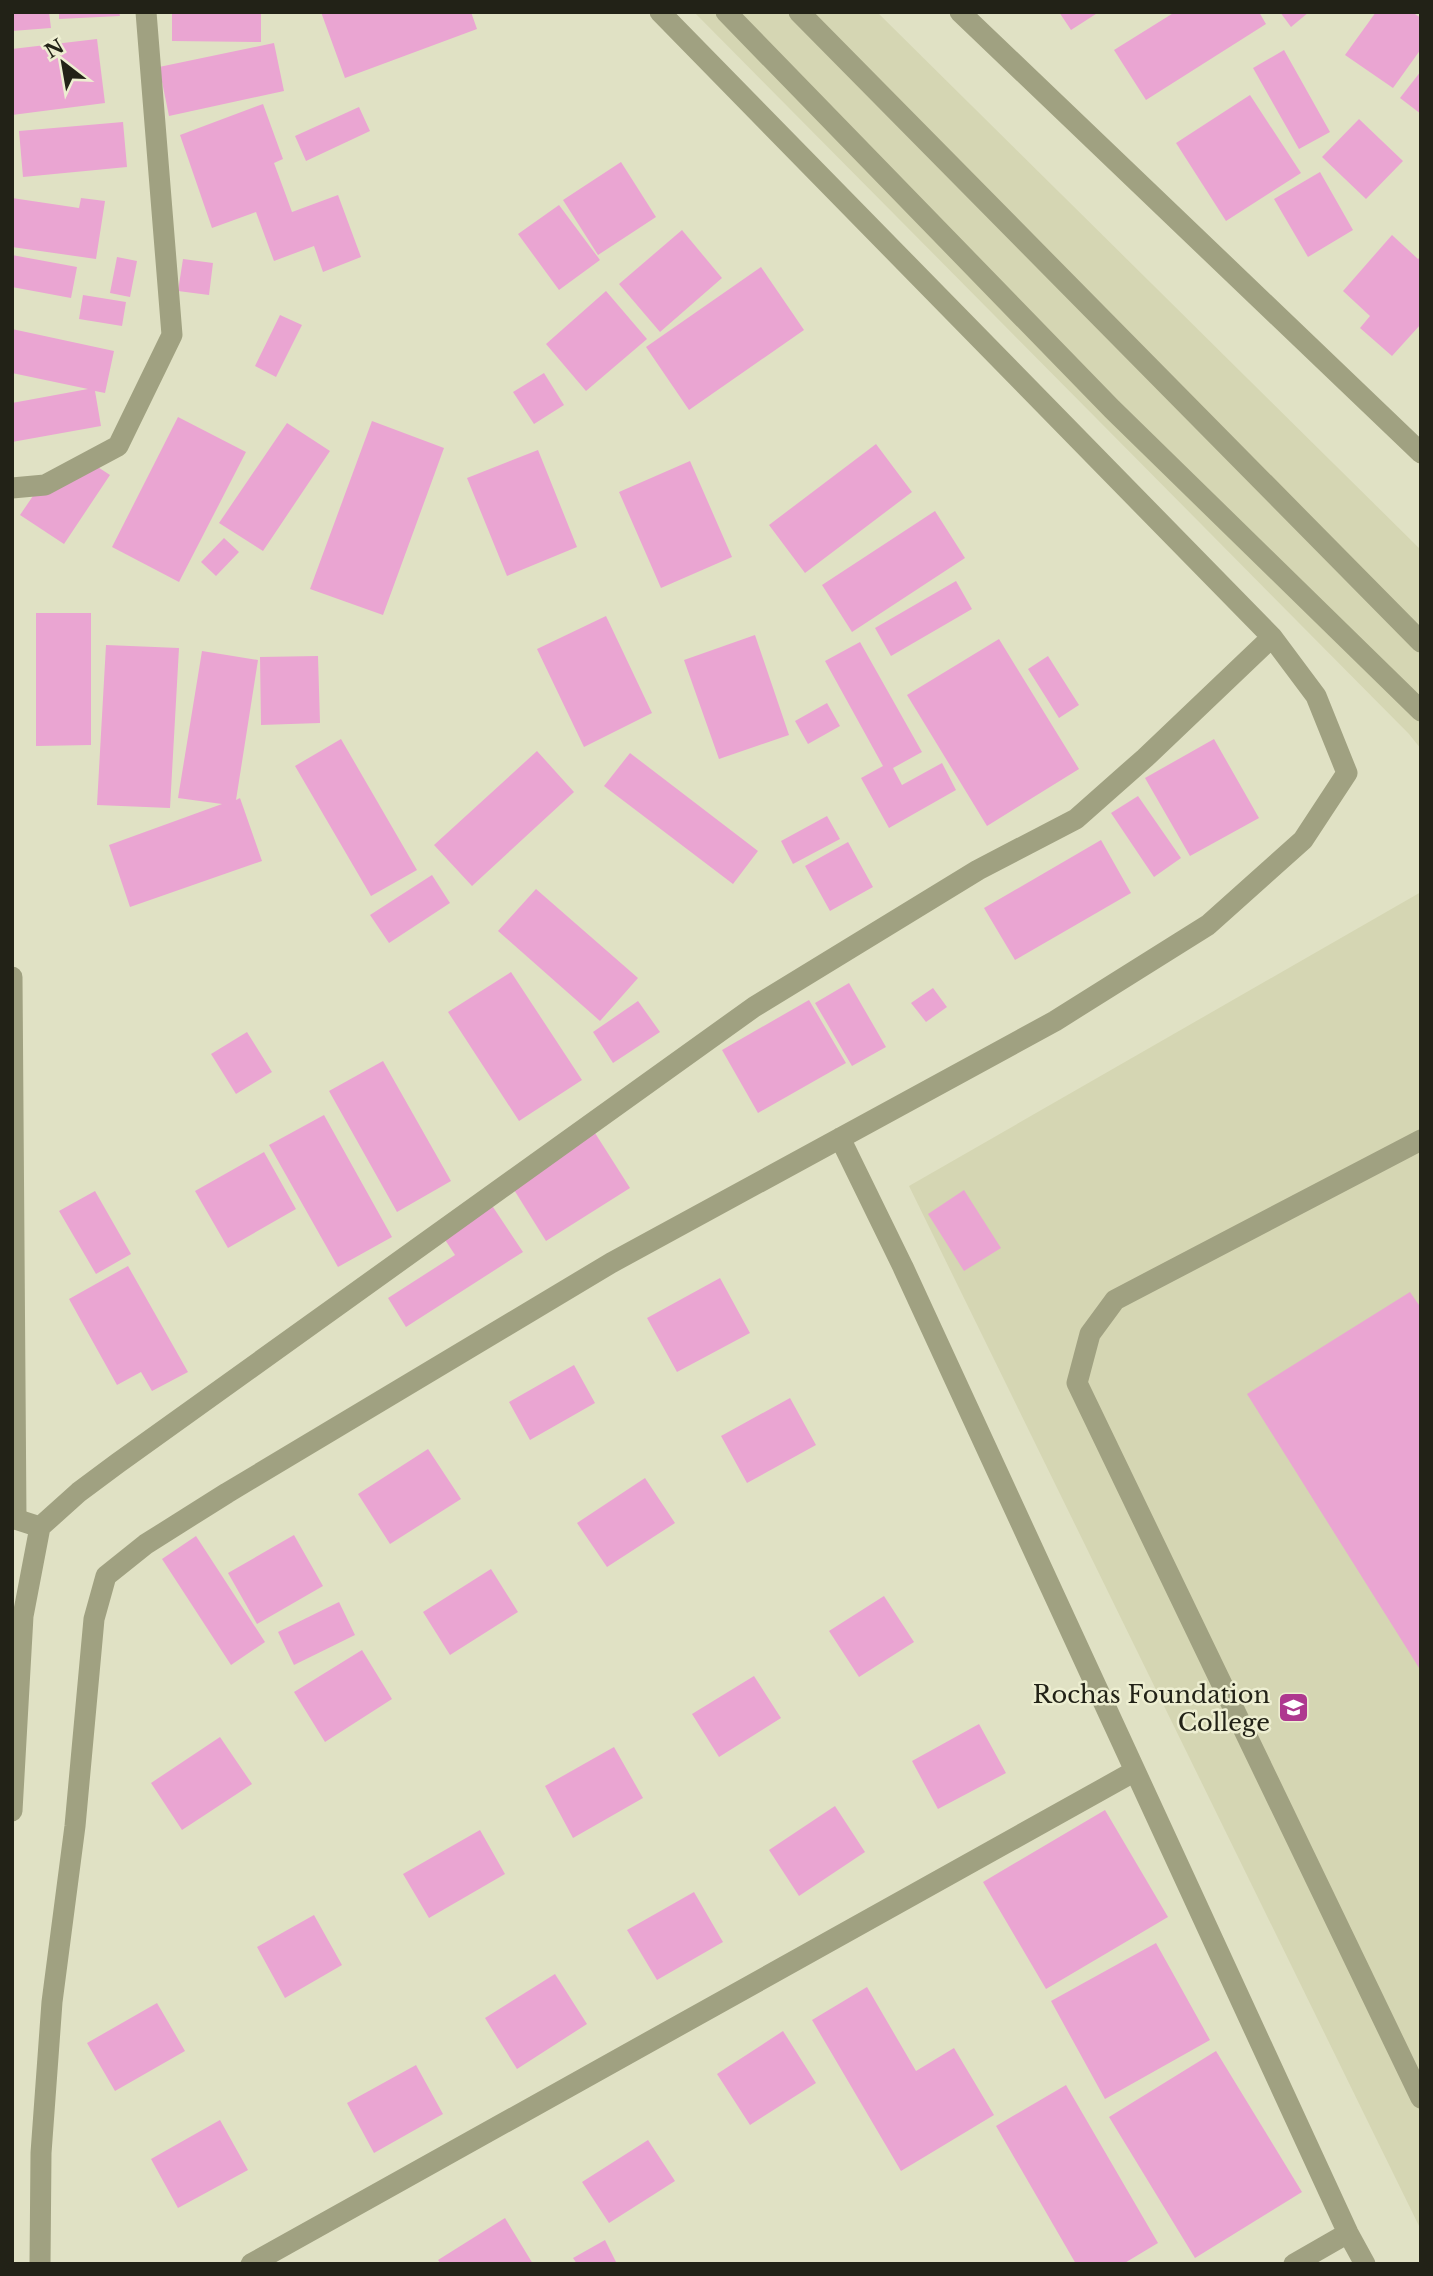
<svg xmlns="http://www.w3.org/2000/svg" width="1433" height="2276" viewBox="0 0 1433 2276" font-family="'Libre Baskerville',serif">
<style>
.built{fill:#d5d6b3}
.building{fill:#eaa5d2}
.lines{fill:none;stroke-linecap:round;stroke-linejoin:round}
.service{stroke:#a0a181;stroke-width:21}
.minor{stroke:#a0a181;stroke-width:21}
.labels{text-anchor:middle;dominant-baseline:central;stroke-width:5;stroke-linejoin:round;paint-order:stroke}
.poi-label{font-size:24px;fill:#222217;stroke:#edeed1;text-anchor:end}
</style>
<rect width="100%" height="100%" fill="#e0e1c4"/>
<path class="built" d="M694 12H877L1421 550V749L1409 734Z
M1421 892V2230L909 1186Z"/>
<path class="building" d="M12 12H49L51 28 12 31Z
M59 12H119L120 16 59 19Z
M172 12H261V42L172 41Z
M321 12H471L477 29 345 78Z
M1059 12H1099L1071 30Z
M1175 12H1259L1266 24 1146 100 1114 50Z
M1280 12H1309L1291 27Z
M1376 12H1412L1421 18V49L1393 88 1345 55Z
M97 39 105 103 12 115V49Z
M274 43 284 91 169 116 159 67Z
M1284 50 1330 132 1299 149 1253 68Z
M1421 71V114L1400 98Z
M1250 95 1301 173 1226 221 1176 143Z
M263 104 283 159 274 163 292 212 338 195 361 257 323 272 314 246 274 261 256 212 212 228 180 135Z
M359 107 370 131 306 161 295 136Z
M1359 119 1403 161 1366 199 1322 157Z
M123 122 127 167 23 177 19 131Z
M621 162 656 217 598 255 563 200Z
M1320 172 1353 230 1308 257 1274 199Z
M12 198 79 208 81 198 105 201 96 259 12 247Z
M559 205 600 260 559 290 518 234Z
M682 230 722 278 660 332 619 284Z
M1392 235 1418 259 1421 256V324L1392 356 1360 328 1370 316 1343 291Z
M12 255 77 267 71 298 12 287Z
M117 257 137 261 130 297 110 293Z
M183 259 213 263 209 295 178 291Z
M761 267 804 330 689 410 646 347Z
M606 291 647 339 586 391 546 344Z
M83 295 126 302 122 326 79 319Z
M280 315 302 325 276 377 255 366Z
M12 329 114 351 105 393 95 391 101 426 12 442V403L88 389 12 373Z
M544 373 564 405 534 424 513 392Z
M178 417 246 452 179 582 112 547Z
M372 421 444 448 383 615 310 589Z
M287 423 330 451 263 551 219 523Z
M876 444 912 492 805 573 769 525Z
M538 450 577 547 507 576 467 478Z
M84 458 110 475 64 544 20 515 50 471Z
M690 461 732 557 661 588 619 492Z
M935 511 965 558 852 632 822 585Z
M224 538 239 552 216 576 201 562Z
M956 581 972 609 891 656 875 628Z
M36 613H91V745L36 746Z
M606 616 652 713 584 747 537 649Z
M755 635 789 735 719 759 684 660Z
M999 639 1079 769 987 826 907 695Z
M860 642 922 752 893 768 902 785 942 763 956 790 889 828 861 778 883 766 825 661Z
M106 645 179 648 170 808 97 805Z
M202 651 258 660 236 800 240 798 262 861 130 907 109 845 222 804 178 798Z
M318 656 320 723 261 725 260 657Z
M1048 656 1079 705 1059 718 1028 669Z
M827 703 840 726 808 744 795 721Z
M341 739 417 870 371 896 295 766Z
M1214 739 1259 818 1190 856 1145 778Z
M537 751 574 792 472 886 434 845Z
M630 753 758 851 733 884 604 786Z
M1138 796 1181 858 1154 877 1111 813Z
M827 816 840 839 793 864 781 841Z
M1101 840 1131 893 1015 960 984 908Z
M848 842 873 887 830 911 805 866Z
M432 875 450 903 389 943 370 915Z
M536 889 638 978 600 1021 498 931Z
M511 972 582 1080 519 1121 448 1012Z
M849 983 886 1047 852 1066 815 1003Z
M933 988 947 1007 926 1022 911 1003Z
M809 1000 846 1063 758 1113 722 1050Z
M638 1001 660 1032 613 1063 593 1032Z
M247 1032 272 1072 236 1094 211 1054Z
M383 1061 451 1181 397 1212 329 1091Z
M324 1115 392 1237 338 1267 269 1145Z
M595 1133 630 1188 546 1241 511 1185Z
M264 1152 296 1209 228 1248 195 1191Z
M964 1190 1001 1248 964 1271 928 1214Z
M95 1191 131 1254 96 1274 59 1211Z
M489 1201 523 1252 406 1327 388 1298 455 1255 440 1232Z
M128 1266 188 1372 152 1391 141 1372 117 1385 69 1299Z
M720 1278 750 1333 677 1372 647 1318Z
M1410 1292 1421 1308V1671L1247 1394Z
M574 1365 595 1403 530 1440 509 1402Z
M790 1398 816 1445 747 1483 721 1436Z
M428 1449 461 1499 390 1544 358 1494Z
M645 1478 675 1523 607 1567 577 1523Z
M294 1535 323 1586 257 1624 228 1573Z
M196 1536 265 1642 231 1665 162 1559Z
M491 1569 518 1612 450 1655 423 1612Z
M884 1596 914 1642 859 1677 829 1631Z
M339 1602 355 1635 294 1665 278 1632Z
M362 1650 392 1699 325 1742 294 1692Z
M754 1676 781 1718 719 1757 692 1714Z
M979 1724 1006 1773 938 1809 912 1761Z
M220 1737 252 1784 182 1830 151 1783Z
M614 1747 643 1798 573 1838 545 1786Z
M835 1806 865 1852 799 1896 769 1850Z
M1105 1810 1168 1917 1046 1989 983 1882Z
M480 1830 505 1874 429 1918 403 1874Z
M694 1892 723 1942 657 1980 627 1930Z
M314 1915 342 1965 285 1998 257 1947Z
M1156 1943 1210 2040 1105 2099 1051 2001Z
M555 1974 587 2024 517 2069 485 2018Z
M867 1987 916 2071 954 2048 994 2115 901 2171 812 2020Z
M157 2003 185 2051 115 2091 87 2043Z
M783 2031 816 2083 750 2125 717 2074Z
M1216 2051 1302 2192 1195 2258 1109 2117Z
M416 2065 443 2114 374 2153 347 2103Z
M1066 2085 1158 2243 1123 2264H1076L996 2126Z
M220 2120 248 2170 178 2208 151 2159Z
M648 2140 675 2181 609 2223 582 2182Z
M505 2218 533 2264H441L438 2260Z
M605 2240 617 2264H577L573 2258Z"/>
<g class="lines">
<path class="service" d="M726 12 1112 409 1421 711
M799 12 1421 642
M12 977 16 1519
M1421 1140 1115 1300 1090 1334 1077 1383 1421 2098"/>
<path class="minor" d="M960 12 1421 453
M12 488 45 485 118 446 172 335 146 12
M840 1138 903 1267 1348 2233 1365 2264
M12 1518 40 1527
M12 1811 23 1616 40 1527 79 1492 118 1463 754 1007 978 870 1076 819 1145 758 1272 637
M40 2264 41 2153 52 2002 75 1826 94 1619 106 1576 146 1544 227 1493 611 1263 1055 1021 1208 925 1303 840 1347 773 1316 696 1272 637 660 12
M251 2264 1135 1771
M1294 2264 1348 2233"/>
</g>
<defs>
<symbol id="university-square" viewBox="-11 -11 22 22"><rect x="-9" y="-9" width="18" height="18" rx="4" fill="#ae388f" stroke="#edeed1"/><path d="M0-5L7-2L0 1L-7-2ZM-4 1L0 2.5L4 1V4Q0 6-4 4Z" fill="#fff"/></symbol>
</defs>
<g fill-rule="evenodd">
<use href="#university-square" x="1276" y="1690" width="35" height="35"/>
</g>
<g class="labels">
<g class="poi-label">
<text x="1270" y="1694">Rochas Foundation<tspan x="1270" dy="28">College</tspan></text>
</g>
</g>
<rect width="1433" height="2276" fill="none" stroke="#222217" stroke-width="28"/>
<g transform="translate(63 63) rotate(329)" stroke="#edeed1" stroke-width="5" paint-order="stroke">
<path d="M0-5L12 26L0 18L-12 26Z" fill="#222217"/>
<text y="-10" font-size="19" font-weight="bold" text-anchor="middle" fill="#222217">N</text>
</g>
</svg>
